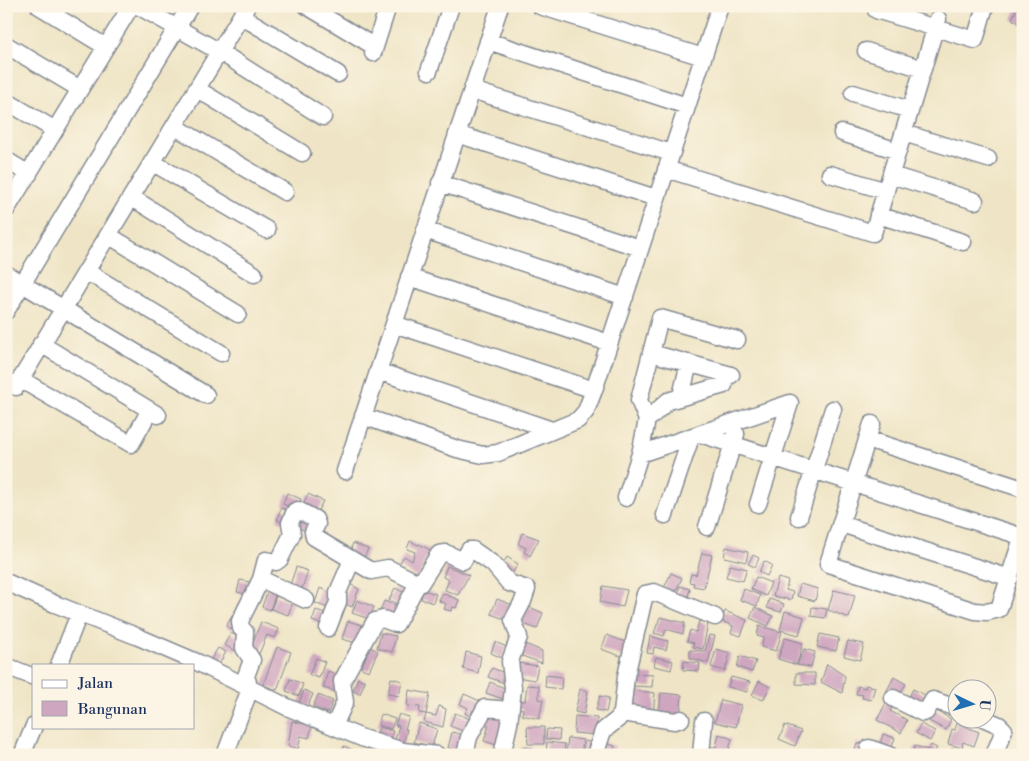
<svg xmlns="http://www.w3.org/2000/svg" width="1029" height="761" viewBox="0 0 1029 761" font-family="'Libre Bodoni',serif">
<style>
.building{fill:#cfa6c0}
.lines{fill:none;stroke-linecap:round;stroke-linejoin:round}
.minor-casing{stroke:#858a92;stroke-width:19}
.minor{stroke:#fff;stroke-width:16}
</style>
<rect width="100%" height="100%" fill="#fcf5e5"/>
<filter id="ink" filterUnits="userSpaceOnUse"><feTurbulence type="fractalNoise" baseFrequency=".02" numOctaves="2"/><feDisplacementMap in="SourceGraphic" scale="10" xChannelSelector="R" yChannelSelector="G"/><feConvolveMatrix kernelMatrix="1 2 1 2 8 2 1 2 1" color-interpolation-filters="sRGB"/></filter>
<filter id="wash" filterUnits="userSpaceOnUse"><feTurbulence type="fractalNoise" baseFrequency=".0096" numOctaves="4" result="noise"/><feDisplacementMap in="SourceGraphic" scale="20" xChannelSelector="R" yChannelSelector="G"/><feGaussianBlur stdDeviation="1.12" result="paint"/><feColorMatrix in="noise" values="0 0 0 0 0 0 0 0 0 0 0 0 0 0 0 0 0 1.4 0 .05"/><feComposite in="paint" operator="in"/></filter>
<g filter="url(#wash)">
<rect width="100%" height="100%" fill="#efe5c6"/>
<g id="blocks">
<path class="building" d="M1018 6 1023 9V25L1012 19Z
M287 493 301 499 297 510 283 504Z
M308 494 323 501 315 516 301 508Z
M281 508 292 512 288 524 277 520Z
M298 515 313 522 309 532 294 526Z
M522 533 539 539 530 556 524 552 526 548 518 544Z
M410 541 418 545 419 544 430 550 422 567 419 579 398 566 404 556 412 561 415 552 407 549Z
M353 543 368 549 363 560 349 555Z
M726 547 748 552 746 562 724 557Z
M702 553 712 555 704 588 693 586 694 583 689 582 691 574 696 575Z
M753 555 759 558 755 567 748 564Z
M507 557 518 564 510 577 499 570Z
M764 561 772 565 767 576 759 572Z
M730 565 747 569 743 581 726 577Z
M447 566 469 575 458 595 445 590 449 580 443 577Z
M296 567 308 571 302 589 290 585Z
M671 573 682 578 673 597 662 592Z
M756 577 771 583 766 596 751 589Z
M778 578 788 581 786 590 793 592 791 600 773 596Z
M240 580 255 583 253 596 237 592Z
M350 584 359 589 352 607 343 603Z
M800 584 818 589 815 601 797 596Z
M603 586 627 590 623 607 600 602Z
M680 586 690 589 687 600 677 597Z
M269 587 277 590 270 610 262 607Z
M320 588 336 595 330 609 315 603Z
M395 588 409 595 403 607 389 600Z
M744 589 760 595 757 606 740 600Z
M423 590 436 594 433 603 421 599Z
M834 590 855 595 849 618 828 610Z
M442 593 459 600 456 608 452 607 451 611 444 609 446 604 439 601Z
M276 596 293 602 288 615 271 609Z
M497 599 515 606 509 621 491 614Z
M769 599 784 604 781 612 767 608Z
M357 600 374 607 369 619 352 613Z
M384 601 401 607 397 620 379 614Z
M241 602 246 606 232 630 226 626Z
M527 606 543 613 537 629 521 623Z
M755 607 773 616 768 626 750 618Z
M812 607 827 609 825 618 811 616Z
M316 610 331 615 327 626 312 621Z
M725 611 747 620 741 636 731 633 733 626 721 621Z
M785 611 804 617 799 635 780 630Z
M660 617 685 623 683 634 666 629 664 636 654 633Z
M348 621 362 625 356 643 342 639Z
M699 621 708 623 703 649 693 647 694 643 687 641 690 630 696 632Z
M261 622 279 629 275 638 267 635 259 654 249 651Z
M759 626 782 632 776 651 761 647 764 638 757 636Z
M231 633 242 639 236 651 224 645Z
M381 633 396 636 392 652 377 648Z
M820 634 839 638 836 651 817 647Z
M607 635 628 643 623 657 601 649Z
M709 635 715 636 708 663 690 658V650L705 651Z
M650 636 668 641 666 650 654 647 653 654 647 653Z
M785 638 803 643 797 665 778 659Z
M848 641 864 644 860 660 844 656Z
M495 642 507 647 502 658 491 653Z
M523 643 542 651V663L522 656Z
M277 647 291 652 277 690 263 685Z
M370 647 378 651 369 671 361 668Z
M218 648 226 652 218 666 210 661Z
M716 649 730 653 725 671 711 667Z
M804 649 815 652 811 667 797 665Z
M466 652 481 656 478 673 463 669Z
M740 656 756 661 752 672 737 667Z
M656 657 673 661 671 670 654 666Z
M316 658 325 662 319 678 309 675Z
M684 661 700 663 699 671 683 670Z
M518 663 538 666 535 680 516 677Z
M827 664 845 676 842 693 821 682Z
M492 668 507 674 504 683 488 677Z
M328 671 341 676 336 692 323 688Z
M796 673H815V685L796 684Z
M634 674 653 675 652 687 633 686Z
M546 675 562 677 561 689 545 687Z
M731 677 750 682 747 692 728 687Z
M894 677 906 684 898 698 886 692Z
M358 678 365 681 360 694 353 691Z
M391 678 402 681 399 696 388 694Z
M290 679 303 684 299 696 286 691Z
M759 681 770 687 763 700 752 695Z
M490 682 507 689 503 699 486 693Z
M527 685 539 686V699L543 700 539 719 522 715 523 709 516 708 517 701H525Z
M866 685 875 687 871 700 862 698 863 695 856 694 858 686 865 688Z
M580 689 588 691 584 714 575 712Z
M913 689 927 696 920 710 906 703Z
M304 690 313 694 308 706 299 703Z
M409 690 430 694 426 714 419 713 420 707 407 706Z
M632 690 655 693 653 716 629 713Z
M661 693 682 695 680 718 659 716Z
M464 694 482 702 478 712 473 710 470 716 465 713 468 708 460 704Z
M318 695 333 701 328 713 313 707Z
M600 696 609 698 606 712 596 710Z
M888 699 895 702 890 711 907 720 901 733 877 720Z
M721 700 741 705 736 727 715 722Z
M439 706 446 709 443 727 424 722 426 714 436 716Z
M935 710 951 719 946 730 929 721Z
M489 712 509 717 500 746 484 741 489 725H485Z
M455 713 473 720 468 733 450 726Z
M381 714 395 719 391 729 378 725Z
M399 714 409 717 405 729H407L402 749 393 746 399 726 395 725Z
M575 716 597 718 596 735 574 733Z
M292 721 312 726 309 738 301 736 298 749 288 746Z
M419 723 437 729 432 747 414 742Z
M957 723 979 732 974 746 963 742 962 748 948 744 952 729 955 730Z
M921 724 935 731 930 741 916 733Z
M785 725 801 731 795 746 779 739Z
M379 727 393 731 389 746 375 741Z
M527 727H544V744H528Z
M547 729 560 730 559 740 546 739Z
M452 732 467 736 464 752 448 748Z
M719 734 732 739 729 749 735 752 734 755H710L711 747H716Z
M883 734 895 738 890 752 879 748Z
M568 738 583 740 581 755H566Z
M585 741 593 743 590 755H582Z
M547 742 565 744 564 755H546Z
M602 742 615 746 613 755H600Z
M857 743 864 745 862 755H853Z
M931 745 937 748 933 755H912L915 746 928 750Z
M344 746 356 752 354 755H340Z
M522 747 533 748 532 755H521Z
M952 748 969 755H949Z"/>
</g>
</g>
<g filter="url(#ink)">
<use href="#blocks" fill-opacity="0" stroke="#858a92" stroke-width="1"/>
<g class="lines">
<defs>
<path id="minor" d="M39 6 106 47
M138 6 220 52 323 117
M307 6 375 47
M500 6 472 90 671 153
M540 6 703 57
M876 10 975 40 985 6
M241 16 338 74
M488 41 687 106
M6 45 80 89
M866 51 923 69
M373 53 388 6
M429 71 451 6
M197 89 302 153
M853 93 910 110
M6 101 55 130
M174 126 285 192
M842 133 898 151
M904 133 988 159
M457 134 656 198
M6 160 29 174
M152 162 267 230
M666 169 873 233 938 19
M830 174 886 191
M891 175 975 201
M440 183 640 248
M131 197 254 274
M6 210 131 6
M878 215 963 242
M425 230 625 297
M108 235 238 314
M86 271 221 353
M6 274 206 395
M409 277 609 343
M6 311 190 6
M394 324 594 390
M41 344 158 415
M651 353 731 375
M378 371 552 430
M20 379 131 444 150 410
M16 387 247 6
M681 396 689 363
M363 416 457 449 483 455 498 453 578 420 586 411 594 390 720 6
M647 420 668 401 724 385
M872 424 828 564 975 611 987 612 999 609 1023 535
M700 434 1023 537
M867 439 1023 489
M640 454 790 403
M345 471 472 90
M626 498 640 454 647 420 639 400 660 318 737 340
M758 504 790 403
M665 515 691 437
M799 517 833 409
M841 524 1010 578
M707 527 736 434
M261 579 306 600
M6 582 55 604 136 636 199 663 287 707 362 738 403 751 437 755
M328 628 338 602V592L352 560
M59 665 79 614
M6 666 34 677
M893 698 923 713 926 712 933 700 956 708
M622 713 675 721 681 719
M983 718 999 725 1004 730 994 755
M334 726 345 702 342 681 375 621 383 619 396 624 418 583
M869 748 889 755
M22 755 34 726
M225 755 250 689 246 676 252 660 244 648 245 632 241 628 240 621 261 579 266 560 276 562 280 559 292 534 290 523 295 511 298 510 315 519 317 524 313 532 314 537 371 571 388 568 420 584 439 554 446 553 463 561 469 550H473L493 564 509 583 527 589 523 601 513 620 519 637 510 661 513 688 509 724 502 755
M465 755 469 737 485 708 510 710
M595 755 603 731 618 719 622 713 626 676 645 594 654 592 715 617
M701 755 704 721"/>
</defs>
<use href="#minor" class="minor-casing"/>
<use href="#minor" class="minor"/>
</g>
</g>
<rect width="1029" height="761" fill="none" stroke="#fcf5e5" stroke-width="25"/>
<rect x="32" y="664" width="162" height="65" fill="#fcf5e5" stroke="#a2a6af"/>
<rect x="42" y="680" width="25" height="8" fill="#ffffff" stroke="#a2a6af"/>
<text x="78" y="688" font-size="15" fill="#1b2f5e">Jalan</text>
<rect x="42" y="701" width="25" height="15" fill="#cfa6c0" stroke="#a2a6af"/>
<text x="78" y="714" font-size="15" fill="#1b2f5e">Bangunan</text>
<g transform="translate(972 704) rotate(95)"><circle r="24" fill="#fcf5e5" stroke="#a2a6af"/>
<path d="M0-4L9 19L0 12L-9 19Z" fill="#1f6fb2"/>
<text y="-8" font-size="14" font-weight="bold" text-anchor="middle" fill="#1b2f5e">U</text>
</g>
</svg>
